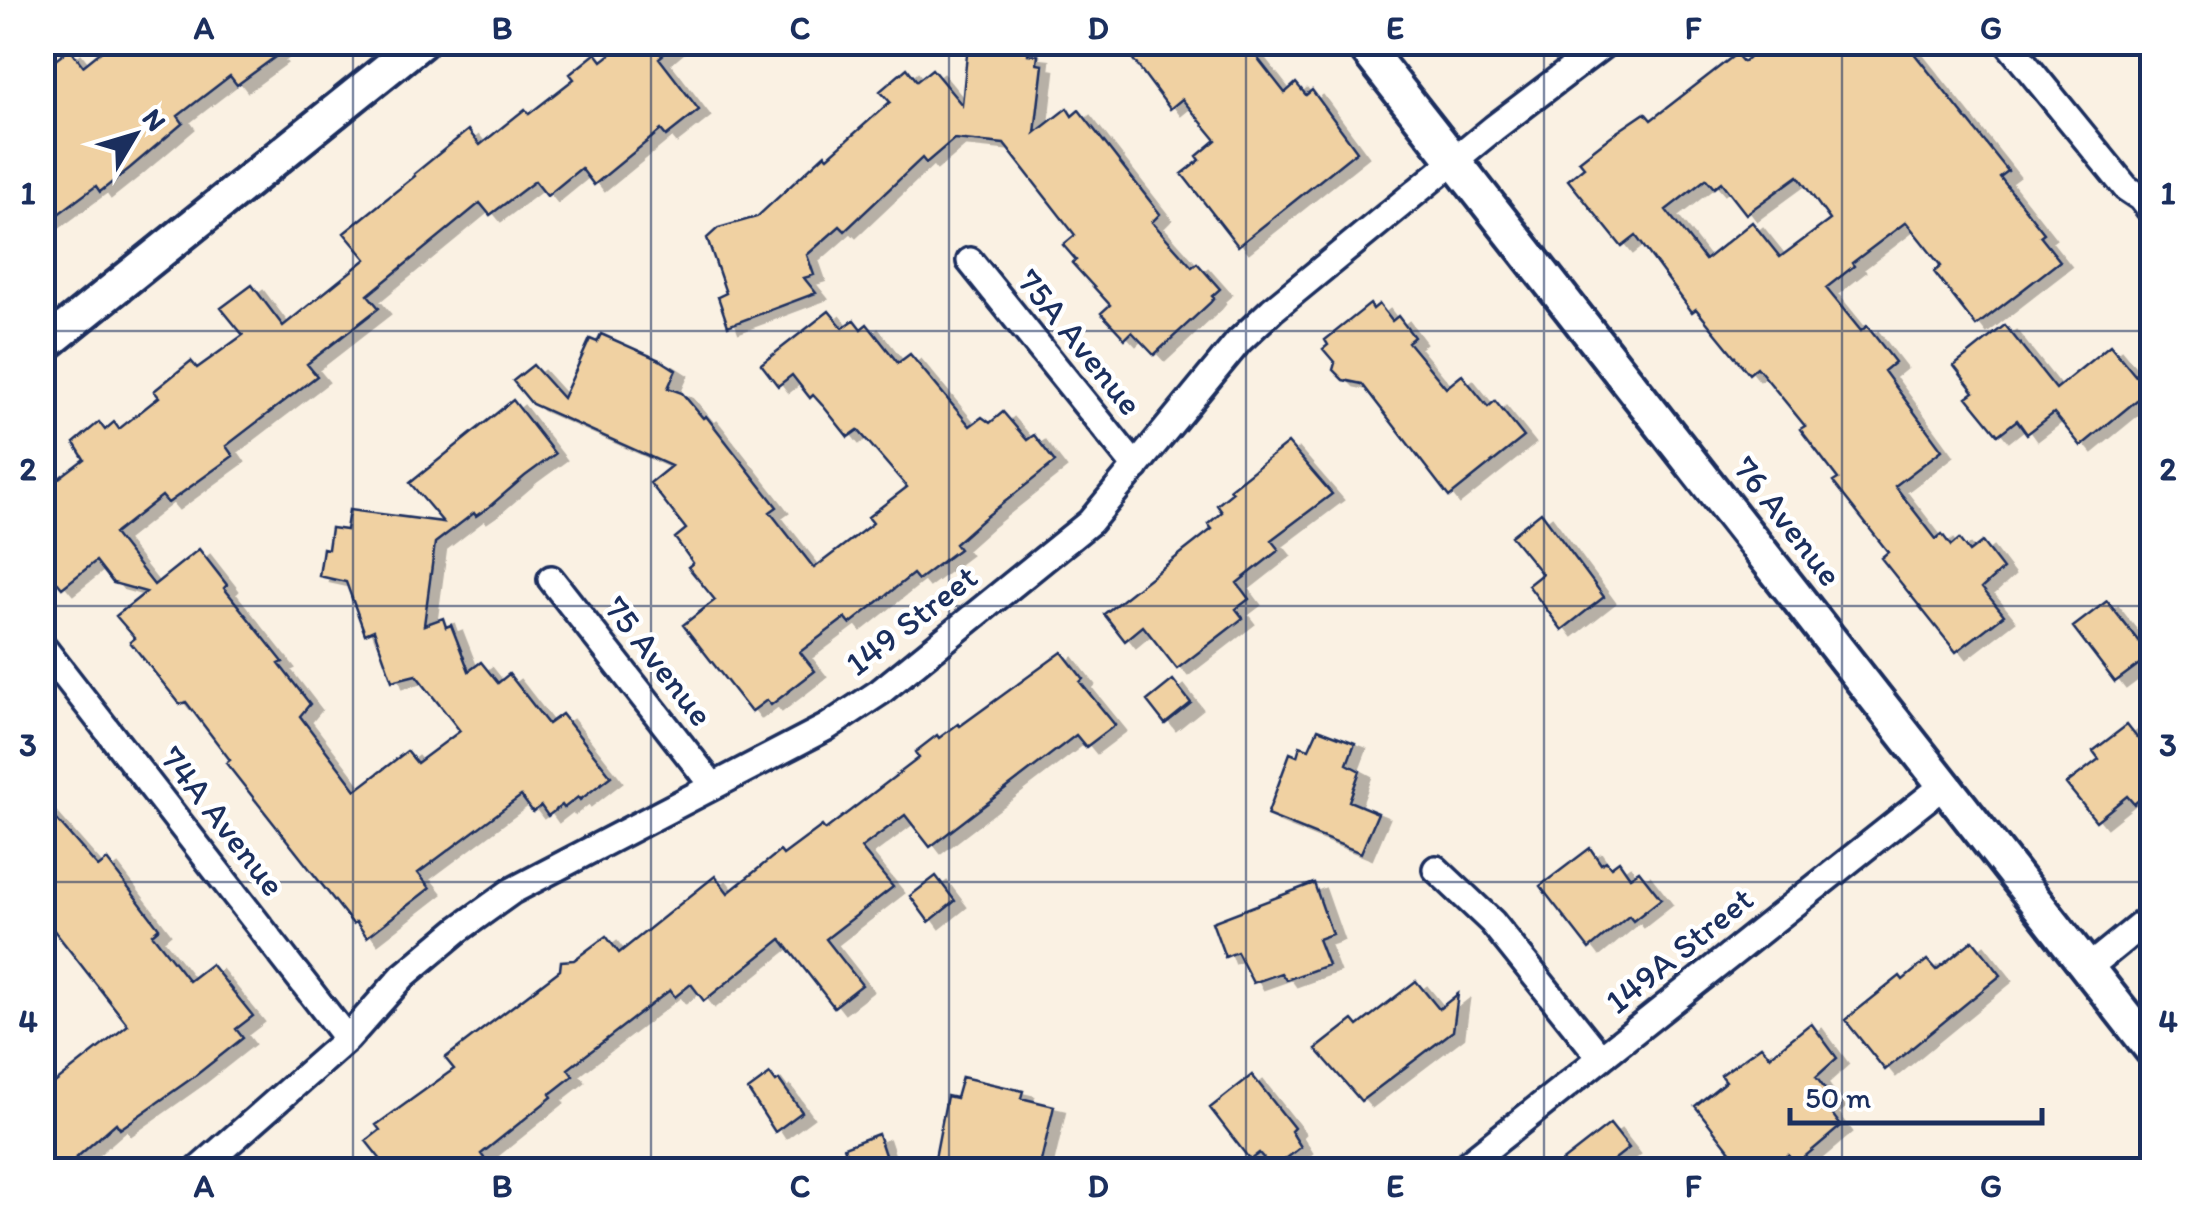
<svg xmlns="http://www.w3.org/2000/svg" width="2195" height="1213" viewBox="0 0 2195 1213" font-family="Itim,sans-serif">
<style>
.building{fill:#f0d1a2;stroke:#1b2f5e;stroke-width:2.5;fill-rule:evenodd;filter:url(#shadow)}
.lines{fill:none;stroke-linecap:round;stroke-linejoin:round}
.minor-casing{stroke:#1b2f5e;stroke-width:32}
.tertiary-casing{stroke:#1b2f5e;stroke-width:40}
.minor{stroke:#fff;stroke-width:25}
.tertiary{stroke:#fff;stroke-width:32}
.grid{fill:none;stroke:#1b2f5e;stroke-width:2.5;stroke-opacity:0.55}
.labels{text-anchor:middle;dominant-baseline:central;stroke-width:9;stroke-linejoin:round;paint-order:stroke}
.street-label{font-size:35px;fill:#1b2f5e;stroke:#fff}
.neatline{fill:none;stroke:#1b2f5e;stroke-width:4}
.grid-label{font-size:32px;text-anchor:middle;font-weight:bold;fill:#1b2f5e}
</style>
<defs>
<filter id="shadow"><feDropShadow dx="11" dy="6" stdDeviation="0" flood-color="#0004"/></filter>
</defs>
<rect width="100%" height="100%" fill="#faf1e3"/>
<filter id="ink" filterUnits="userSpaceOnUse"><feTurbulence type="fractalNoise" baseFrequency=".01" numOctaves="2"/><feDisplacementMap in="SourceGraphic" scale="20" xChannelSelector="R" yChannelSelector="G"/><feConvolveMatrix kernelMatrix="1 2 1 2 8 2 1 2 1" color-interpolation-filters="sRGB"/></filter>
<g filter="url(#ink)">
<path class="building" d="M113 42H289L273 55 275 57 237 85 230 76 178 116 183 123 130 168 100 192 96 186 42 226V70L70 49 83 66Z
M626 42H678L659 58 699 110 666 136 661 130 594 185 581 168 547 196 535 181 490 215 480 203 368 295 379 308 307 364 317 376 226 446 233 456 168 503 162 496 114 534 154 585 199 549 227 585 224 588 283 662 279 664 310 704 300 716 356 790 407 751 417 763 460 731 416 675 392 681 374 630 365 634 346 582 319 576 323 548 328 549 331 528 346 530 349 510 443 522 410 483 513 400 555 454 525 476 489 507 476 516 474 513 435 543 424 625 443 618 446 627 451 625 469 671 481 662 498 683 509 674 548 724 562 714 611 776 580 800 578 797 564 808 562 805 548 816 541 806 533 812 521 796 418 873 430 888 367 937 356 922 353 924 226 763 230 760 186 702 180 704 130 642 135 638 116 616 146 592 113 583 96 561 62 588 42 564V491L84 459 74 443 99 422 105 430 114 422 119 429 159 397 154 391 191 361 197 368 243 335 221 308 252 285 283 326 366 259 344 233 415 176 414 174 468 130 480 145 525 109 529 114 574 79 570 74 596 53 602 61Z
M1120 42H1245L1285 93 1296 83 1306 95 1312 90 1357 151 1238 246 1182 174 1200 160 1197 156 1216 140 1182 99 1170 109Z
M1767 42H1905L2008 171 2000 177 2044 233 2040 236 2060 261 1976 326 1934 272 1941 266 1906 222 1852 263 1854 266 1826 288 1861 331 1867 326 1895 362 1884 371 1942 450 1895 486 1936 539 1942 534 1951 546 1959 539 1969 552 1982 542 2003 569 1982 588 2004 615 1956 652 1881 558 1888 552 1833 482 1838 479 1800 429 1805 426 1757 367 1749 374 1696 309 1692 312 1636 236 1622 247 1568 180 1584 167 1579 161 1611 136 1645 113 1651 120 1736 54 1743 62ZM1798 176 1830 220 1780 257 1752 222 1705 260 1666 210 1706 179 1714 188 1721 182 1746 214Z
M968 44 1028 50V54L1038 55 1037 64 1043 65 1035 133 1067 108 1072 116 1079 110 1160 214 1152 222 1192 267 1197 263 1220 289 1212 296 1214 298 1210 303 1154 355 1132 332 1125 339 1101 313 1110 305 1072 263 1076 260 1063 245 1075 235 1004 144 954 139 926 163 922 158 845 231 840 226 807 255 814 275 804 278 816 293 728 326 718 297 726 293 707 238 718 228 757 217 825 154 828 157 890 102 880 91 907 68 917 81 932 69 962 105Z
M1370 304 1373 309 1379 304 1392 321 1398 316 1414 337 1408 342 1446 388 1462 375 1488 407 1495 401 1524 437 1449 497 1362 384 1343 380 1333 370 1335 363 1323 349 1328 345 1325 340Z
M829 311 843 328 854 320 861 329 867 324 898 363 910 354 970 426 982 417 990 423 1003 412 1027 440 1034 435 1055 462 982 520 955 544 959 549 918 580 913 574 850 624 845 618 800 652 815 671 771 705 767 700 751 712 683 625 715 600 688 567 693 563 675 538 686 529 650 483 671 466 532 404 513 381 533 365 563 398 590 339 597 342 601 334 662 361 676 370 668 388 682 393 703 418 706 416 777 507 770 512 814 568 873 523 868 517 907 487 858 430 848 437 824 407 813 395 810 398 792 375 778 386 761 364Z
M2005 325 2056 389 2110 345 2148 391 2081 446 2054 413 2027 434 2017 420 1998 435 1967 397 1974 392 1954 366Z
M1288 443 1332 494 1271 540 1279 550 1237 583 1249 599 1236 609 1243 618 1177 669 1143 626 1125 641 1104 614 1212 529 1208 524 1222 512 1217 505 1233 492 1230 489Z
M1541 512 1604 597 1562 630 1528 585 1542 574 1511 536Z
M2107 601 2150 656 2115 682 2073 627Z
M1062 652 1083 679 1080 682 1115 725 1086 747 1076 735 930 847 905 815 861 848 893 887 826 939 862 985 834 1007 781 939 704 1001 691 984 675 997 670 990 568 1069 573 1076 550 1094 552 1097 481 1154 493 1170H389L366 1141 380 1130 376 1125 454 1069 445 1058 560 970 561 961 574 960 606 936 619 953 715 876 728 893 780 851 783 855 822 826 825 830 919 758 915 752 937 735 939 738 958 724 960 726Z
M1173 680 1191 703 1165 724 1147 701Z
M2127 725 2138 739 2152 727V789L2134 804 2127 796 2096 821 2066 784 2099 759 2093 751Z
M1318 729 1355 743 1347 764 1360 771 1349 801 1378 813 1361 853 1267 815 1290 753 1297 756 1300 746 1309 749Z
M42 803 98 867 107 860 159 928 152 934 189 981 211 964 253 1016 236 1029 243 1038 195 1076 120 1129 116 1123 75 1159 84 1170H42V1093L128 1025 42 915Z
M1590 848 1601 864 1606 861 1611 867 1619 861 1630 877 1639 871 1661 899 1633 921 1629 916 1589 949 1540 886Z
M936 876 955 901 929 922 910 896Z
M1314 883 1332 934 1318 939 1328 965 1286 980 1281 973 1253 983 1237 952 1225 957 1212 922Z
M1973 940 2001 975 1885 1070 1845 1020 1900 976 1903 980 1927 960 1936 970Z
M1416 981 1439 1009 1458 994 1453 1031 1361 1101 1316 1049 1353 1020 1358 1026Z
M1811 1023 1837 1058 1816 1077 1834 1101 1827 1107 1841 1126 1795 1165 1788 1155 1769 1170H1745L1695 1106 1726 1081 1721 1075 1761 1046 1770 1056Z
M770 1074 776 1082 779 1080 802 1112 775 1132 748 1090Z
M1252 1075 1294 1128 1291 1131 1301 1147 1273 1169 1259 1153 1250 1160 1210 1108Z
M962 1077 1023 1091 1021 1098 1054 1106 1039 1170H983L935 1158 947 1096 956 1098Z
M1610 1124 1629 1148 1601 1170H1551Z
M878 1134 890 1170H852L844 1147Z"/>
<g class="lines">
<defs>
<path id="minor" d="M2007 42 2126 188 2141 198 2152 212
M970 261 1136 467
M551 579 713 786
M42 646 347 1039
M1436 869 1492 922 1601 1058
M2088 968 2152 916
M198 1170 347 1039 403 976 459 929 512 891 827 727 880 692 1090 522 1239 341 1272 310 1494 128 1607 42
M1460 1170 1944 785"/>
<path id="tertiary" d="M1361 42 2152 1050
M42 347 421 42"/>
</defs>
<use href="#minor" class="minor-casing"/>
<use href="#tertiary" class="tertiary-casing"/>
<use href="#minor" class="minor"/>
<use href="#tertiary" class="tertiary"/>
</g>
</g>
<path class="grid" d="M353 42V1170M651 42V1170M949 42V1170M1246 42V1170M1544 42V1170M1842 42V1170M42 331H2152M42 606H2152M42 882H2152"/>
<g class="labels">
<g class="street-label">
<text transform="translate(1080 342) rotate(51)">75A Avenue</text>
<text transform="translate(1788 521) rotate(52)">76 Avenue</text>
<text transform="translate(911 620) rotate(-38)">149 Street</text>
<text transform="translate(659 661) rotate(52)">75 Avenue</text>
<text transform="translate(223 821) rotate(52)">74A Avenue</text>
<text transform="translate(1679 950) rotate(-39)">149A Street</text>
</g>
</g>
<rect width="2195" height="1213" fill="none" stroke="#fff" stroke-width="110"/>
<g transform="translate(135 135) rotate(52)" stroke="#ffffff" stroke-width="8" paint-order="stroke">
<path d="M0-8L18 38L0 25L-18 38Z" fill="#1b2f5e"/>
<text y="-15" font-size="28" font-weight="bold" text-anchor="middle" fill="#1b2f5e">N</text>
</g>
<path d="M1790 1108v15h252v-15" fill="none" stroke="#1b2f5e" stroke-width="5"/>
<text x="1805" y="1108" font-size="30" fill="#1b2f5e" stroke="#ffffff" stroke-width="8" paint-order="stroke">50 m</text>
<rect x="55" y="55" width="2085" height="1103" class="neatline"/>
<g class="grid-label">
<text x="204" y="39">A</text>
<text x="502" y="39">B</text>
<text x="800" y="39">C</text>
<text x="1098" y="39">D</text>
<text x="1395" y="39">E</text>
<text x="1693" y="39">F</text>
<text x="1991" y="39">G</text>
<text x="28" y="204">1</text>
<text x="2168" y="204">1</text>
<text x="28" y="480">2</text>
<text x="2168" y="480">2</text>
<text x="28" y="756">3</text>
<text x="2168" y="756">3</text>
<text x="28" y="1032">4</text>
<text x="2168" y="1032">4</text>
<text x="204" y="1197">A</text>
<text x="502" y="1197">B</text>
<text x="800" y="1197">C</text>
<text x="1098" y="1197">D</text>
<text x="1395" y="1197">E</text>
<text x="1693" y="1197">F</text>
<text x="1991" y="1197">G</text>
</g>
</svg>
